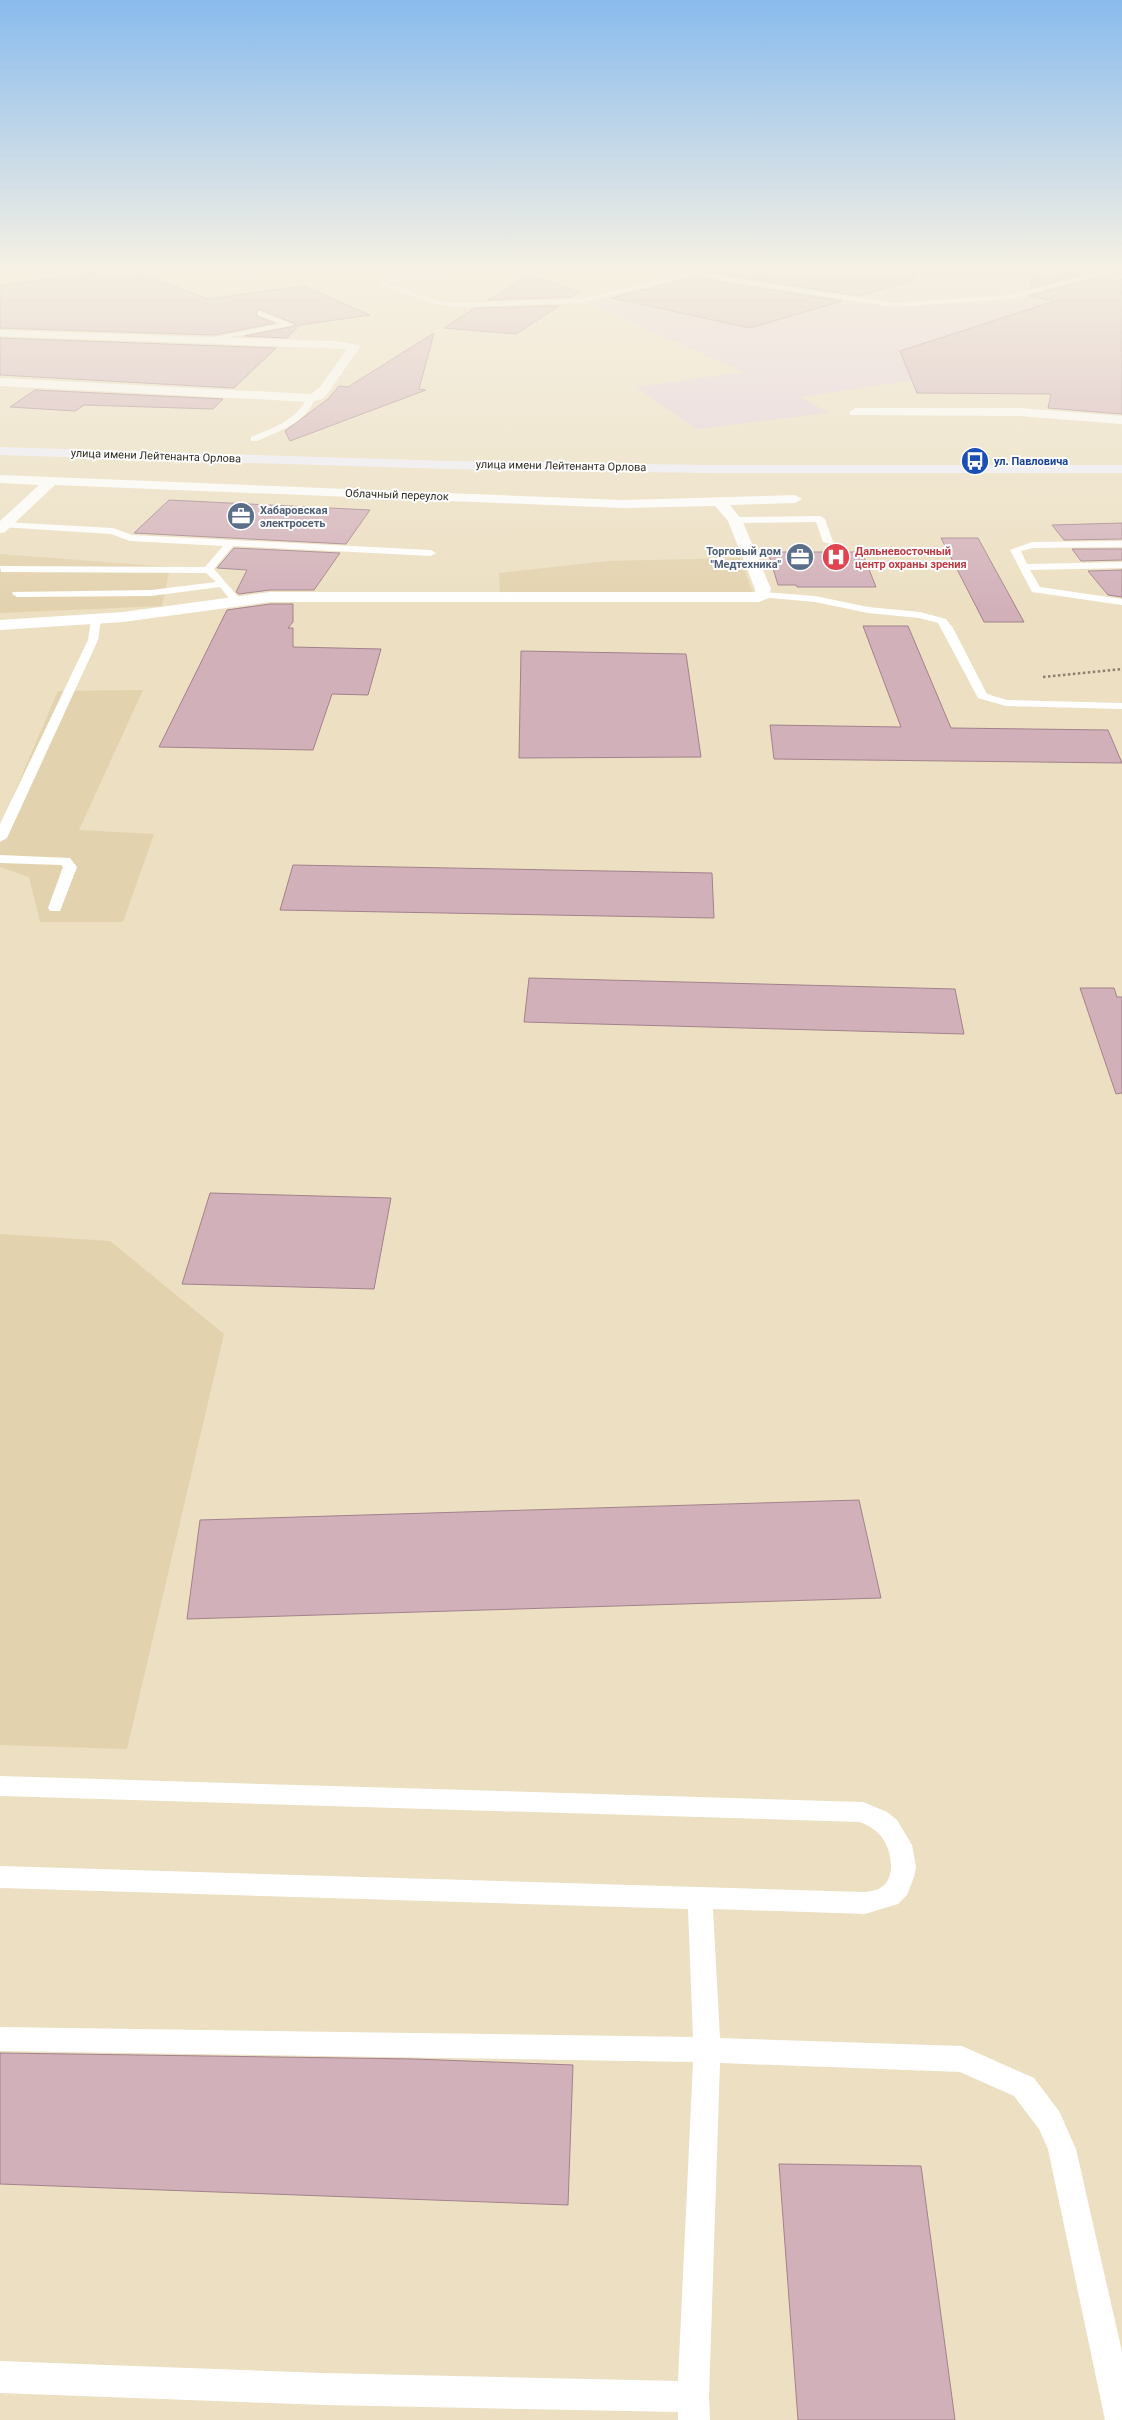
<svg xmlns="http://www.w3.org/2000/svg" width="1122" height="2420" viewBox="0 0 1122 2420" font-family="Roboto,sans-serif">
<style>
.built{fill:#e3d2ae}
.education{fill:#e5cfdd}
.building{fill:#d2b0ba;stroke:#a2828b}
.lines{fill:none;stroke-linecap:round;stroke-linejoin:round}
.path{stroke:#8a816e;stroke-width:2.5;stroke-dasharray:2.5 2.5;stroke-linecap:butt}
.lane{fill:#fff;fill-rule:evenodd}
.street{fill:#fff;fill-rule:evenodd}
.secondary{fill:#efeefb;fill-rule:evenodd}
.labels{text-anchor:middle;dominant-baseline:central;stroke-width:4;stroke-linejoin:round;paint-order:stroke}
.far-street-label{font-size:11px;fill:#312c21;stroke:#fff}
.far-transit-label{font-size:11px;font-weight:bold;fill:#164399;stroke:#fff;text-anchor:start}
.far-service-label{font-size:11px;font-weight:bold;fill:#4e5e75;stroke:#fff;text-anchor:start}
.far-health-label{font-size:11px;font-weight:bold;fill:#be3a42;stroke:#fff;text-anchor:start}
</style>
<rect width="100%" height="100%" fill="#ecdfc2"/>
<path class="built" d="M0 554 170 567 162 606 0 613Z
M740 558 753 593 500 592 499 573 608 561Z
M143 690 79 830 154 834 123 922H40L29 877 0 867V826L58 691Z
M0 1234 110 1241 224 1334 127 1749 0 1745Z"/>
<path class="education" d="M712 271H1122V394L1051 383 906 381 801 397 829 413 696 429 636 387 744 372 589 303Z"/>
<path class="building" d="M103 271H134L208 299 304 286 370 315 300 325 287 338 245 336 295 326 294 323 258 309 256 316 275 323 215 335 0 328V286Z
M714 271H912L913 280 859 296 710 272Z
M1033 271H1057L1080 275 1030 288Z
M529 275 580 292 571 297 488 300Z
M699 276 720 282 842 301 750 328 612 298Z
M1096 278 1116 281 1122 279V414L1048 408 1051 394 917 393 900 351 1055 301 1029 296Z
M559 306 516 334 444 328 475 308Z
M434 333 419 389 426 390 290 441 285 431 328 399 339 386 348 387Z
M0 338 276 348 234 388 0 375Z
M35 390 223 399 213 409 84 405 75 411 10 407Z
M169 500 370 510 346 544 134 533Z
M1122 523V539L1064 540 1052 525Z
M941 538H978L1024 622H984Z
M234 548 340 553 314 590H270L239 594 236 592 247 570 217 568Z
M1072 549H1122V560L1081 561Z
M768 552H862L876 587H797L796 585H778Z
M1122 570V597L1108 595 1088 571Z
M270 604H293V622L288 628H293V647L381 649 368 695 332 694 313 750 159 747 227 610Z
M863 626H908L951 728 1108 730 1122 763 774 759 770 725 901 727Z
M521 651 686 654 701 757 519 758Z
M293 865 712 873 714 918 280 910Z
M529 978 955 989 964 1034 524 1022Z
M1080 988H1114L1117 997H1122V1093L1116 1094Z
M210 1193 391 1198 374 1289 182 1284Z
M859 1500 881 1598 187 1619 200 1520Z
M0 2053 414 2059 573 2065 568 2205 0 2184Z
M779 2164 921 2166 955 2420H798Z"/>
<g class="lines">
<path class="path" d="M1043 677 1122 669"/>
<path class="lane" d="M435 271H450L386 283 438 301 458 303 580 299 696 271 721 276 894 303 1009 295 1103 271H1114L1009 299 894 307 720 280 700 274 580 303 458 307 435 304 380 285 378 282Z
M259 311 293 325 204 342 200 340 281 324 257 314Z
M308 396 315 398C307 423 279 431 257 441H251V437C275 427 296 421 308 396Z
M820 516 825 519 833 542 831 544 823 542 816 522 735 523 730 520 735 517Z
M4 522 113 528 132 535 431 550 436 553 431 556 233 546 214 569 241 600 236 603 232 602 220 587 151 596 17 597 12 594 13 592 151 590 216 582 206 573 1 572 0 566 205 567 223 546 130 541 111 534 1 527 0 524Z
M1122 541V547L1033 548 1021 551 1027 564 1122 562V568L1030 570 1040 587 1122 599V605L1032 592 1010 550 1032 542Z
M763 592 815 596 868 607 920 612 946 619 953 628 987 694 1007 700 1122 703V709L1006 706 978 698 938 623 919 618 868 613 815 602 759 597 758 595Z
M96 617 101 620 98 640 7 838 0 842V824L88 640 91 620Z
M0 855 70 858 77 867 60 911H50L48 908 63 867 61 865 0 863Z
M0 1776 863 1802 887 1812 897 1820 912 1845 916 1867 914 1877 907 1895 898 1904 865 1914 713 1909 720 2038 962 2046 1034 2078 1059 2111 1076 2149 1122 2352V2420H1105L1048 2149 1039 2129 1014 2096 960 2072 720 2063 709 2397 710 2420H678V2412L325 2405 0 2393V2361L325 2373 678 2381 693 2062 0 2051V2027L693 2037 688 1909 0 1888V1866L865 1892C870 1891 876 1891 880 1888 898 1878 891 1847 880 1835 874 1829 868 1825 860 1822L0 1796Z"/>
<path class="street" d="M694 271H704L705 272 700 275Z
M0 330 336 341 358 345 360 347 328 393 322 399 311 402 0 386V378L311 394 320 387 347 349 0 336Z
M855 408H1019L1122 416V424L1019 416 850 415 849 412Z
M0 475 623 500 795 495 802 499 795 503 730 505 742 520 771 589 769 598 759 602H270L123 622 0 630V620L123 612 270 592H755V589L728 521 715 506 623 508 55 485 5 532 0 533V521L39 485 0 483Z"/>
<path class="secondary" d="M0 447 451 461 710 465H1122V473H710L451 469 0 455Z"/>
</g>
<linearGradient id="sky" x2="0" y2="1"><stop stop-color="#89bbed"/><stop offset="0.44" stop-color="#f6f1e4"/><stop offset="1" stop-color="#f6f1e4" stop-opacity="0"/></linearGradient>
<rect width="1122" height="610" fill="url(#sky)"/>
<defs>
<symbol id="bus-disc" viewBox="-11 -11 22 22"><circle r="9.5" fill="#1a4fb4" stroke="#fff"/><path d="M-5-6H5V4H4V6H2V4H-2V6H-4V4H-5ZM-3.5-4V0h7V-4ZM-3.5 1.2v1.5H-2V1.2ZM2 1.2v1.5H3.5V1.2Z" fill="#fff"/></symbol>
<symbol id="office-disc" viewBox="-11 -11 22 22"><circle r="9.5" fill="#5c6f8a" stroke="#fff"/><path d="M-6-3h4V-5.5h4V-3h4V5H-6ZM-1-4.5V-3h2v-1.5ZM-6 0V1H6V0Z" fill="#fff"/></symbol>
<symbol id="hospital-disc" viewBox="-11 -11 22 22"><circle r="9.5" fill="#e0444e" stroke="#fff"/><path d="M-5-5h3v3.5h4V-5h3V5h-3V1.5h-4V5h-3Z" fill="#fff"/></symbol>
</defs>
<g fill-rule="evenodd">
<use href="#bus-disc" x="959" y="445" width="32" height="32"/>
<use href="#office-disc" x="225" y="500" width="32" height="32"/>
<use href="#office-disc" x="784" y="541" width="32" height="32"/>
<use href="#hospital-disc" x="820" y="541" width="32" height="32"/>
</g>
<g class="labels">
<g class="far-street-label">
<text transform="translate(156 456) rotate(2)">улица имени Лейтенанта Орлова</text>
<text transform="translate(561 466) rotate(1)">улица имени Лейтенанта Орлова</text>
<text transform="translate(397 495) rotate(2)">Облачный переулок</text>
</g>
<g class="far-transit-label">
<text x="994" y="461">ул. Павловича</text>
</g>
<g class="far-service-label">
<text x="260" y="510">Хабаровская<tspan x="260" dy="13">электросеть</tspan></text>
<text x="781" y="551" text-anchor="end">Торговый дом<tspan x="781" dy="13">"Медтехника"</tspan></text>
</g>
<g class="far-health-label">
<text x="855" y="551">Дальневосточный<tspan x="855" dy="13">центр охраны зрения</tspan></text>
</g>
</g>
</svg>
